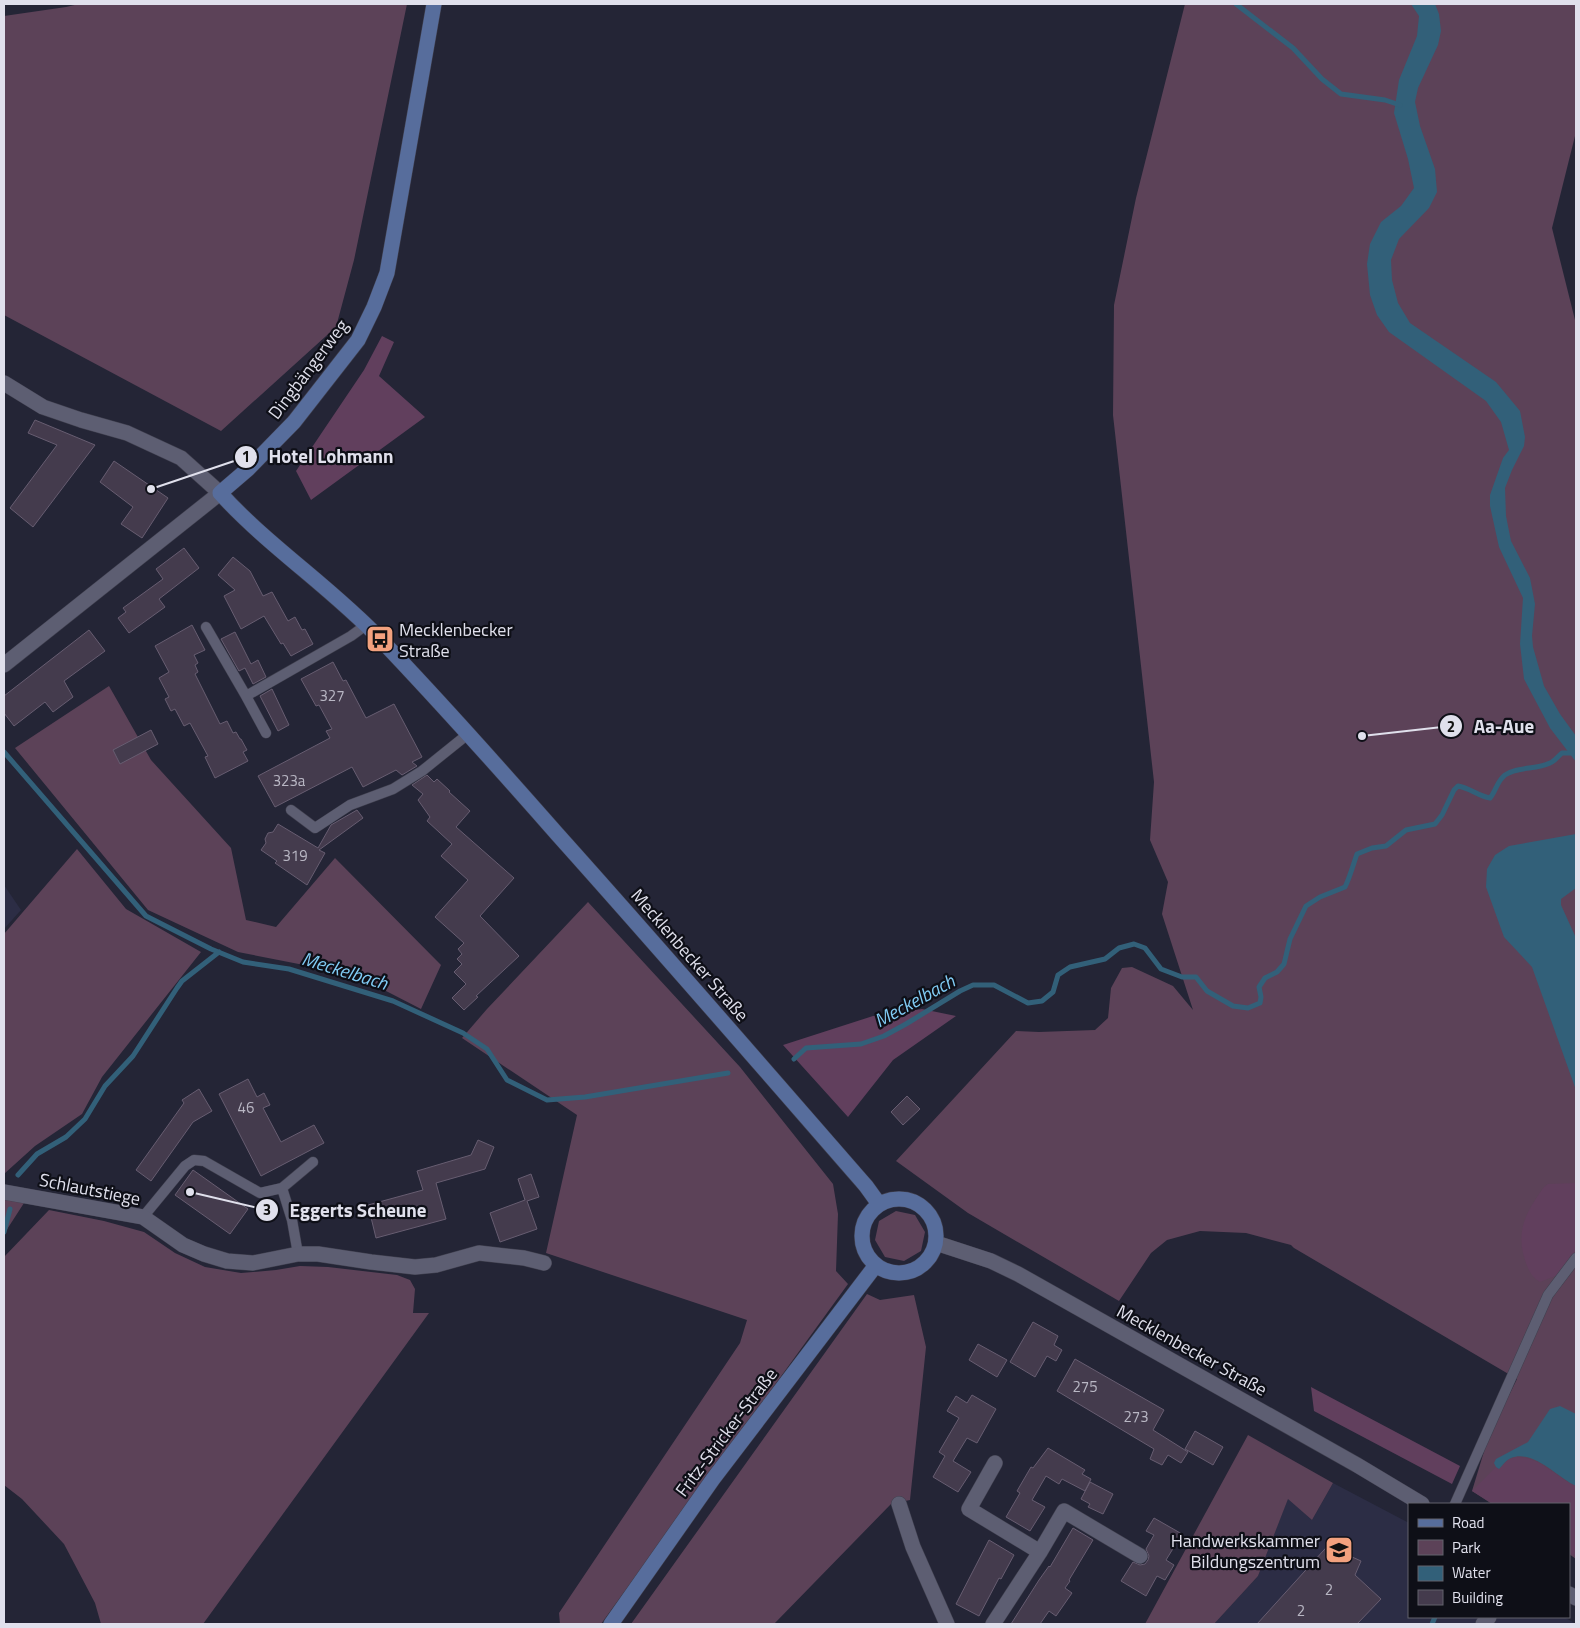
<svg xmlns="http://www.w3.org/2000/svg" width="1580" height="1628" viewBox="0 0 1580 1628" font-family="'Titillium Web',sans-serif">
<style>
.built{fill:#2c2d45}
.green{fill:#5c4258}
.forest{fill:#613f5d}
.water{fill:#326079}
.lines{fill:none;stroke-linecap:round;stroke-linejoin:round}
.stream{stroke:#326079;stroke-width:5}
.building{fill:#443b4d;stroke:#675d71}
.service-casing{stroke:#40404f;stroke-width:11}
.minor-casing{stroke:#40404f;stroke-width:16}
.tertiary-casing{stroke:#40404f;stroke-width:16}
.secondary-casing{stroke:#40404f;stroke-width:16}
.service{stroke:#5d5e72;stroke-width:10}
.minor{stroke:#5d5e72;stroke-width:15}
.tertiary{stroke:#5d5e72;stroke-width:15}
.secondary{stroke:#576d9c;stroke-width:15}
.labels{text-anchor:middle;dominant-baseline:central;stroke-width:4.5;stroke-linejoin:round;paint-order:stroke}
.number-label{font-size:15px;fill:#b9b7c4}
.street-label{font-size:18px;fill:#e0e0ec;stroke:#0e0f17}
.poi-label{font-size:18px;fill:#e0e0ec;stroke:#0e0f17;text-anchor:start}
.water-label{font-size:19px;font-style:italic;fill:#81ccf5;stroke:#0e0f17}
.leader{fill:none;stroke:#e0e0ec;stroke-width:2}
.callout-dot{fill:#e0e0ec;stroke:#0e0f17;stroke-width:2}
.mark-label{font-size:15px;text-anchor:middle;font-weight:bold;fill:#111}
.callout-label{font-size:19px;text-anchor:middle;font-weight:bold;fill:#e0e0ec;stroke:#0e0f17;stroke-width:4.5;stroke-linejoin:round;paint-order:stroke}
</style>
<rect width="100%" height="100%" fill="#242536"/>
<path class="built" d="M4 885 21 910 4 929Z
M1333 1483 1409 1523V1617H1564L1576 1624H1214L1258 1576 1288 1498 1312 1520Z"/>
<path class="green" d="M79 4H407L354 260 336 327 221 431 4 315V16L66 7Z
M1185 4H1576V132L1552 228 1576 324V1559L1569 1554V1504H1492L1472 1491 1489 1435 1517 1379 1294 1248 1291 1245 1246 1233 1200 1231 1167 1240 1151 1253 1119 1301 968 1213 896 1161 1016 1031 1039 1032 1095 1030 1108 1018 1111 988 1122 968 1132 967 1173 986 1193 1010 1162 914 1168 882 1150 840 1154 782 1113 415 1114 305 1136 198Z
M109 686 151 760 231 848 246 920 276 927 335 858 441 965 421 1009 355 975 238 952 148 910 15 748Z
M77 849 126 909 201 952 102 1077 82 1114 35 1146 4 1174V934Z
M588 902 740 1067 833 1184 838 1214 836 1271 848 1284 601 1624H560L559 1613 740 1343 747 1320 546 1253 577 1115 462 1038 487 1009Z
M4 1199 24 1203 4 1234Z
M49 1210 104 1221 144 1232 175 1253 205 1267 241 1273 276 1270 300 1266 328 1267 397 1275 410 1280 415 1289 413 1313H429L203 1624H101L95 1603 64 1544 22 1499 4 1485V1257Z
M896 1211 915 1215 925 1232 921 1251 904 1261 885 1257 875 1240 879 1221Z
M867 1294 880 1300 914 1295 926 1347 910 1500 891 1504 774 1624H631Z
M1248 1435 1333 1483 1312 1520 1288 1499 1258 1576 1214 1624H1145Z"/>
<path class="forest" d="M382 336 394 342 379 376 425 417 311 500 296 471 364 370Z
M922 1009 956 1016 893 1060 848 1117 783 1045 873 1016Z
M1576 1183V1250L1570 1257 1560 1274 1540 1282C1531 1277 1528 1269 1525 1260 1515 1230 1527 1211 1544 1187L1548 1184Z
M1311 1387 1460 1466 1452 1484 1314 1411Z
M1516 1457C1542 1457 1555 1477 1576 1486V1557L1569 1552V1504H1493L1472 1491 1496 1467 1499 1469 1509 1459Z"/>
<path class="water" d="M1411 4H1435L1439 14 1441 31 1438 45 1418 88 1415 102 1420 126 1435 169 1437 192 1429 208 1399 239 1391 260 1392 280 1398 303 1410 323 1496 382 1520 411 1525 437 1524 446 1512 470 1505 488 1506 516 1511 541 1530 578 1535 604 1532 636 1533 647 1544 686 1560 714 1576 736V762L1550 728 1524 679 1520 644 1523 598 1499 547 1490 506V495L1503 458 1509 450 1501 422 1486 401 1389 332 1377 315 1370 295 1367 264 1370 244 1381 222 1401 206 1414 188 1408 159 1394 113 1399 80 1417 36 1419 16Z
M1576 834V888L1561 899V905L1576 938V1090L1532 967 1504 937 1486 887 1487 869 1495 855 1509 846Z
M1560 1406 1576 1414V1486C1558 1478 1533 1449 1511 1458 1506 1460 1503 1465 1499 1469L1496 1467 1494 1463 1496 1459 1528 1442 1550 1409Z"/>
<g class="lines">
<path class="stream" d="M1236 4 1293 48 1322 79 1341 94 1385 100 1400 105
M4 752 146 916 211 949 243 962 289 969 393 1001 463 1033 487 1049 507 1080 547 1100 585 1097 728 1073
M794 1059 806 1048 861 1044 884 1036 906 1024 960 991 973 985H994L1028 1003 1042 1001 1053 992 1058 975 1070 967 1105 959 1119 948 1134 944 1145 948 1161 969 1182 977H1196L1207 991 1233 1006 1248 1008 1260 1003 1261 997 1259 987 1265 978 1277 972 1284 964 1290 939 1306 906 1320 897 1345 887C1350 877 1353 865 1357 854L1372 848 1386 846 1406 830 1435 824 1442 815 1454 790 1458 786C1470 788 1478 796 1490 798 1496 791 1497 781 1505 775 1518 766 1536 770 1550 763 1555 761 1558 756 1562 753H1576
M18 1175 37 1154 66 1137 85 1119 105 1086 133 1056 177 988 182 981 219 952
M4 1232 10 1209
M1432 1624 1435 1617"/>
</g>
<path class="building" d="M35 420 95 445 33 527 10 508 57 445 28 433Z
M114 461 168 498 142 538 121 524 133 507 100 482Z
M184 548 199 568 159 599 165 607 129 633 118 618 126 612 123 608 163 579 156 569Z
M233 557 250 571 263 596 272 592 288 621 295 617 302 630 305 629 313 644 291 656 283 643 281 644 264 616 241 629 224 596 235 590 218 575Z
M192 625 205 650 194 655 198 663 195 665 198 672 195 674 220 724 227 721 233 733 236 732 240 739H241L247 750 243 752 248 761 215 778 205 757 208 756 190 723 184 726 175 709 171 711 165 699 169 697 159 678 169 672 155 646Z
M89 630 105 651 64 681 73 697 53 712 45 702 14 726 4 713V696Z
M235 632 251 664 258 660 266 677 253 684 245 668 239 671 221 639Z
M333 662 343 681 346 680 366 718 394 704 422 757 412 762 417 766 402 775 396 770 363 787 352 767 275 807 258 776 330 738 326 731 332 729 319 705 316 706 301 679Z
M272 689 289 725 278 731 260 696Z
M151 730 158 744 120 764 113 750Z
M427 775 434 782 437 779 450 791 449 792 470 811 456 827 514 878 480 916 519 956 476 996 478 997 464 1010 452 998 466 984 454 972 462 964 457 959 462 954 458 949 464 943 435 917 468 880 441 856 452 844 427 821 430 817 418 800 423 794 412 785Z
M357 810 363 818 319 850 325 853 307 885 275 863 277 861 261 850 266 843 265 839 268 833 273 832 278 824 318 848 331 825Z
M248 1079 257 1097 264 1093 270 1105 263 1108 281 1142 314 1125 324 1143 261 1176 219 1094Z
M199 1089 212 1111 193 1122 151 1181 136 1170 184 1103 182 1100Z
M907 1096 920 1109 903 1125 891 1112Z
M478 1140 494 1147 485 1169 436 1183 446 1219 376 1238 368 1205 423 1190 417 1171 471 1155Z
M193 1170 248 1209 230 1234 175 1195Z
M531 1174 539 1197 527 1201 537 1229 500 1242 490 1213 525 1200 518 1179Z
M1033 1322 1058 1336 1054 1345 1062 1350 1056 1361 1047 1356 1035 1377 1010 1362Z
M978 1344 1007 1360 997 1377 969 1360Z
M1075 1359 1164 1410 1153 1430 1188 1452 1181 1463 1168 1455 1162 1465 1150 1459 1154 1449 1057 1391Z
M972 1395 996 1409 977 1443 967 1438 953 1461 971 1472 958 1492 933 1477 945 1456 939 1452 959 1418 947 1411 956 1396 967 1403Z
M1195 1431 1223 1447 1213 1465 1185 1449Z
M1048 1448 1085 1470 1082 1474 1091 1479 1085 1491 1062 1479 1059 1484 1046 1476 1032 1500 1045 1507 1030 1531 1006 1517 1020 1493 1017 1491 1031 1467 1033 1468Z
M1090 1482 1113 1494 1103 1514 1088 1507 1090 1504 1081 1499Z
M1154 1518 1182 1534 1166 1560 1174 1565 1165 1580 1157 1576 1146 1596 1121 1581 1133 1562 1140 1565 1145 1564 1148 1560 1149 1556 1146 1549 1154 1535 1146 1531Z
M1073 1528 1093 1540 1069 1580 1070 1581 1065 1588 1072 1593 1056 1616 1049 1611 1040 1624H1011L1039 1580 1049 1566 1050 1567Z
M989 1540 1014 1555 1001 1579 999 1578 979 1616 956 1604Z
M1333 1540 1341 1552 1361 1561 1355 1575 1381 1599 1357 1624H1257Z"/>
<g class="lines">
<defs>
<path id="service" d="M206 627 246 696
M266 733 246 696 351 636 366 625
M291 810 315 828 350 805 393 789 422 771 468 734
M282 1188 292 1220 298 1254
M143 1217 185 1166 194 1160 204 1161 260 1193 282 1188 313 1162
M1455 1504 1548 1295 1576 1258"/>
<path id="minor" d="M4 383 43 407 81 420 127 433 181 458 220 493
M4 1192 143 1217 183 1245 204 1254 227 1261 253 1263 298 1254H318L371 1262 415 1267 436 1265 479 1253 524 1258 544 1263
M995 1463 969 1509 1040 1552
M899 1504 913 1547 947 1624
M993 1624 1040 1552 1064 1511 1140 1556
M1483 1624 1489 1617"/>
<path id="tertiary" d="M4 665 220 493
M936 1243 991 1261 1018 1274 1357 1465 1422 1504
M1569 1594 1576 1598"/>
<path id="secondary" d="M434 4 387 273 374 307 358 340 294 422 248 469 220 493C269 547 332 588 382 641 442 704 500 769 558 835 662 951 764 1069 866 1186L879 1204
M862 1236a37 37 0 1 1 74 0a37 37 0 1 1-74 0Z
M611 1624 713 1479 876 1265"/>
</defs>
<use href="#service" class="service-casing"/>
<use href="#minor" class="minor-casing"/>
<use href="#tertiary" class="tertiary-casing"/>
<use href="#secondary" class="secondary-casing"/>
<use href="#service" class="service"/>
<use href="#minor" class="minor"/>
<use href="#tertiary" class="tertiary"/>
<use href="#secondary" class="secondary"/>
</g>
<defs>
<symbol id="bus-square" viewBox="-11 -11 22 22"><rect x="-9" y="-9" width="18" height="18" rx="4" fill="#f2a17e" stroke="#0e0f17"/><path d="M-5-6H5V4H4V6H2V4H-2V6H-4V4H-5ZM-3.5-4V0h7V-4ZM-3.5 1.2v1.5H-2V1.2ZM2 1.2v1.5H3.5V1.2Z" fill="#111"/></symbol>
<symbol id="university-square" viewBox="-11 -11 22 22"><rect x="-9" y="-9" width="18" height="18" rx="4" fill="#f2a17e" stroke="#0e0f17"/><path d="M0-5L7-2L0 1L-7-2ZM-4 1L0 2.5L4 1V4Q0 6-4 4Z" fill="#111"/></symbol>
</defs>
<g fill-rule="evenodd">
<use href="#bus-square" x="364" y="623" width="32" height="32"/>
<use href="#university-square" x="1323" y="1534" width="32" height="32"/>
</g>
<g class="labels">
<g class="number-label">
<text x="332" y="695">327</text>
<text x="289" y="780">323a</text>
<text x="295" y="855">319</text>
<text x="246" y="1107">46</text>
<text x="1085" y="1386">275</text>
<text x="1136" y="1416">273</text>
<text x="1329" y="1589">2</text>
<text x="1301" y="1610">2</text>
</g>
<g class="street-label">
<text transform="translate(308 369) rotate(-53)">Dingbängerweg</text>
<text transform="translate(690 955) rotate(49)">Mecklenbecker Straße</text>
<text transform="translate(90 1189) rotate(11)">Schlautstiege</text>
<text transform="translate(1192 1350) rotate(29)">Mecklenbecker Straße</text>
<text transform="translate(726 1432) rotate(-53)">Fritz-Stricker-Straße</text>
</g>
<g class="poi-label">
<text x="399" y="629">Mecklenbecker<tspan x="399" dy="21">Straße</tspan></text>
<text x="1320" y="1540" text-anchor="end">Handwerkskammer<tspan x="1320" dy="21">Bildungszentrum</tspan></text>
</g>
<g class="water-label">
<text transform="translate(345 970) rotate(17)">Meckelbach</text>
<text transform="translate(914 1000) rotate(-29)">Meckelbach</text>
</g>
</g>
<path class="leader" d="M151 489L246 457M1362 736L1451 726M190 1192L267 1210"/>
<g class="callout-dot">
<circle cx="151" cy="489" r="5"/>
<circle cx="1362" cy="736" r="5"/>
<circle cx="190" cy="1192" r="5"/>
<circle cx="246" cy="457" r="12"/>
<circle cx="1451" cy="726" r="12"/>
<circle cx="267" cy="1210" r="12"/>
</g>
<g class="mark-label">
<text x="246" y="462">1</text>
<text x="1451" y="732">2</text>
<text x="267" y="1215">3</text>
</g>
<g class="callout-label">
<text x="331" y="463">Hotel Lohmann</text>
<text x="1504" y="733">Aa-Aue</text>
<text x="358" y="1217">Eggerts Scheune</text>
</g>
<rect width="1580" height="1628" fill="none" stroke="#e0e0ec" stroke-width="10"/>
<rect x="1408" y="1503" width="162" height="115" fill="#0e0f17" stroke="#62636c"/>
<rect x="1418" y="1519" width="25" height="8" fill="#576d9c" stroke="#62636c"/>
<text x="1452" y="1528" font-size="15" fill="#e0e0ec">Road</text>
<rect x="1418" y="1540" width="25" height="15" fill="#5c4258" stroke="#62636c"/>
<text x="1452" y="1553" font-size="15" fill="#e0e0ec">Park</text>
<rect x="1418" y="1566" width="25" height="15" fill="#326079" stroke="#62636c"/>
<text x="1452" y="1578" font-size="15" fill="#e0e0ec">Water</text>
<rect x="1418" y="1590" width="25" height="15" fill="#443b4d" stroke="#62636c"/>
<text x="1452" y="1603" font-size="15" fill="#e0e0ec">Building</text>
</svg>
